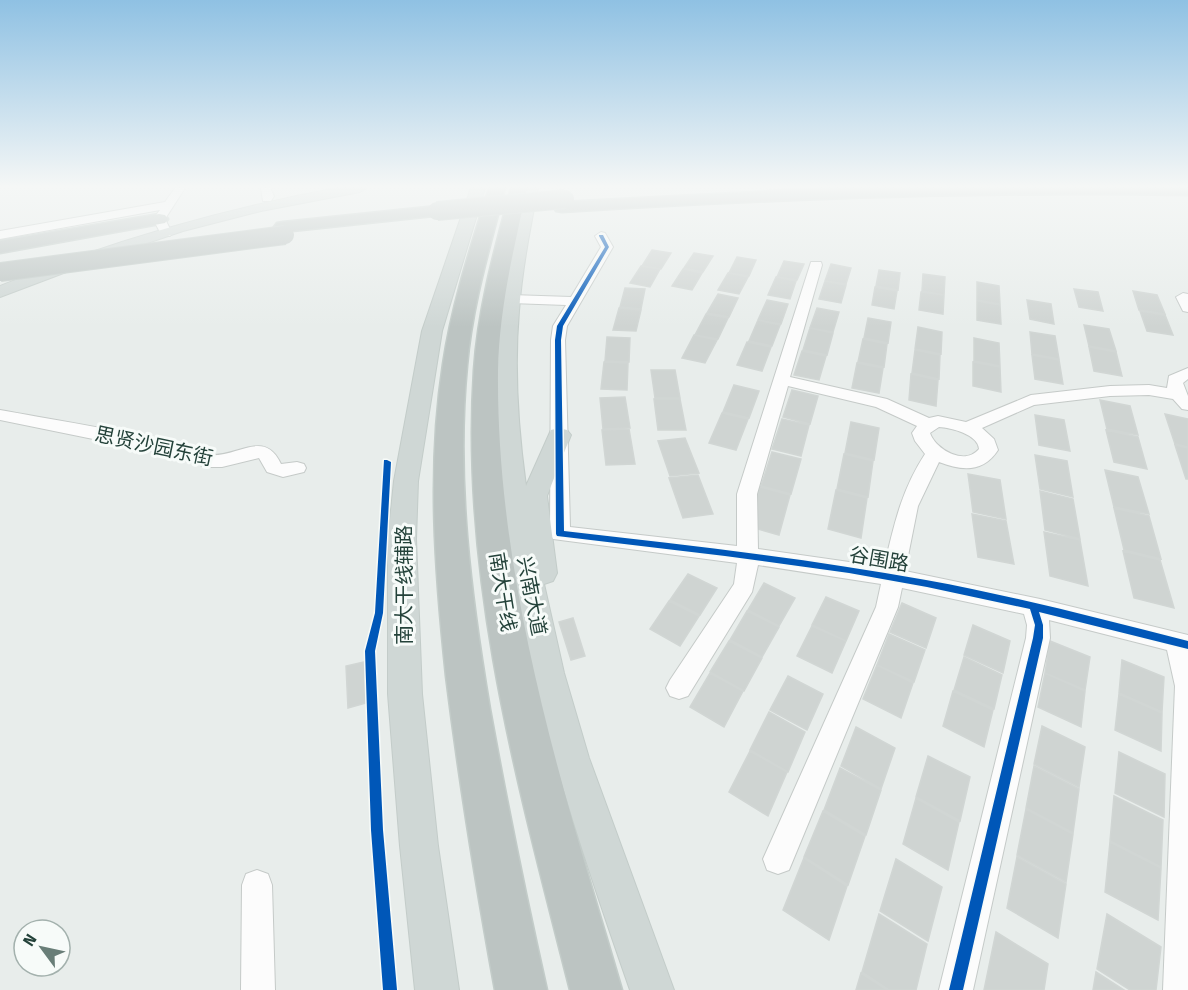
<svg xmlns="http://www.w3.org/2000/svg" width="1188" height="990" viewBox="0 0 1188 990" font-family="'Fira Sans','Noto Sans SC',sans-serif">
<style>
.building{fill:#cfd4d2;stroke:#d1d6d4;stroke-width:1.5}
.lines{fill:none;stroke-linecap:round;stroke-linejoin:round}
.minor-casing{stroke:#c5cac8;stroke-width:2}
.major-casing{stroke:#c3ccc9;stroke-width:2}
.highway-casing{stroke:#c3ccc9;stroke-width:3}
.minor{fill:#fcfcfc;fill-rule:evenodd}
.major{fill:#cfd7d5;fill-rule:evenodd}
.highway{fill:#bcc4c2;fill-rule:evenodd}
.highway-bridge-casing{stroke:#c3ccc9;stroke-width:20;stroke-linecap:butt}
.highway-bridge{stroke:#bcc4c2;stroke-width:18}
.cycleway-casing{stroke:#f7fbf9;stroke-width:3}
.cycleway{fill:#0057b8;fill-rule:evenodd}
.labels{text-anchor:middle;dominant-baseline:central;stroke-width:6;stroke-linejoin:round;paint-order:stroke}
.street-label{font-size:20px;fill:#24423a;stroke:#f7fbf9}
</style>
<rect width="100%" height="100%" fill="#e8edeb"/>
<path class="building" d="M652 250 671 253 661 269 642 266Z
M694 253 713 256 703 272 684 268Z
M737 257 756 260 749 276 729 273Z
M784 261 804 264 797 280 777 277Z
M831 264 851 268 846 284 825 281Z
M641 266 660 269 650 287 630 283Z
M683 269 702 273 692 290 672 286Z
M879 270 900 273 898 290 876 286Z
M728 273 748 277 739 294 718 290Z
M923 274 945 277 944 295 922 291Z
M776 277 796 281 790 299 768 295Z
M825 281 846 285 841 303 819 299Z
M977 282 999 286 1000 304 977 300Z
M875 287 897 291 894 309 872 305Z
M625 288 645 289 641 309 620 307Z
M1074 289 1098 292 1103 311 1079 307Z
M1133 291 1157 295 1165 314 1139 310Z
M921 292 944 295 943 314 919 310Z
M718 294 738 298 729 317 707 313Z
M767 300 788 304 781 324 758 320Z
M1027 300 1051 304 1054 324 1030 319Z
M977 301 1000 305 1001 324 977 320Z
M619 308 641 310 636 331 613 330Z
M817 308 839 312 833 332 810 328Z
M1140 311 1165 315 1173 335 1147 331Z
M706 314 728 318 718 339 695 335Z
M868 318 891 322 888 343 864 338Z
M758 320 780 325 772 346 749 341Z
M1084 325 1109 329 1116 351 1089 346Z
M918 327 942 332 941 354 915 349Z
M810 328 833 333 827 355 803 350Z
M1030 332 1055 336 1059 359 1032 354Z
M694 335 717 340 705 363 682 358Z
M607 337 630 338 629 362 605 361Z
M974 338 999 343 1000 366 974 361Z
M863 339 887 344 884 367 858 362Z
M747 342 771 347 762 371 737 365Z
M1089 347 1116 352 1122 376 1094 371Z
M915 350 940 355 939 379 912 373Z
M802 351 826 356 819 380 794 375Z
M1032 355 1059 360 1063 384 1035 379Z
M604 362 628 363 627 390 601 389Z
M973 362 1000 367 1001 392 973 386Z
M857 363 883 368 879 393 852 388Z
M651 370H675L680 398H655Z
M911 374 938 380 936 406 909 400Z
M734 385 759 391 749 418 723 412Z
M792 390 818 396 810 424 783 417Z
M625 397 630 428 603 429 600 398Z
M654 399H680L686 430H658Z
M1100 400 1130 406 1138 435 1107 429Z
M722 413 748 419 736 450 709 443Z
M1165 414 1188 419V447L1175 444Z
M1035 415 1064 420 1070 451 1039 445Z
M782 419 809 425 801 456 772 449Z
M851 422 879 428 874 460 845 453Z
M629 429 635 464 606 465 602 430Z
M1106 430 1138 437 1147 469 1114 462Z
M685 438 699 473 670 476 658 441Z
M1175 445 1188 448V479H1186Z
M772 452 801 459 791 494 761 486Z
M844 454 873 461 868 497 837 489Z
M1035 455 1067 461 1073 497 1040 489Z
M1105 470 1138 477 1149 514 1114 507Z
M968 474 1000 480 1006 519 973 512Z
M698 475 713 514 683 518 669 478Z
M760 487 790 495 779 535 747 526Z
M836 490 867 498 861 538 828 529Z
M1040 491 1073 499 1080 539 1045 530Z
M1114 508 1149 516 1161 559 1124 550Z
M972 514 1006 521 1014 564 978 557Z
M1044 532 1080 540 1088 586 1050 576Z
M1123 551 1160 560 1174 608 1134 598Z
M688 574 717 588 700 615 670 600Z
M764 583 795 598 779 626 748 610Z
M826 597 859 611 846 641 812 625Z
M669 601 699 616 680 646 650 629Z
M902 603 936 618 926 648 890 632Z
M747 611 779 627 762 657 730 640Z
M573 618 585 656 571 660 559 622Z
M973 625 1010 641 1003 673 964 655Z
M812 626 846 641 832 673 797 656Z
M889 634 925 650 914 682 877 665Z
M729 641 762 658 744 691 710 672Z
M1050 641 1090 657 1085 690 1045 673Z
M964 657 1002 675 994 709 954 690Z
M1122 660 1164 677 1162 712 1119 693Z
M364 662 366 703 348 708 346 666Z
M877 665 913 683 901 718 863 699Z
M710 673 743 691 724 727 690 707Z
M1045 673 1085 691 1081 727 1038 707Z
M788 676 823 694 807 730 770 710Z
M953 691 993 710 984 747 943 726Z
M1119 694 1162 713 1161 751 1115 730Z
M769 712 805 732 788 772 750 750Z
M1042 726 1085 747 1079 787 1034 764Z
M856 727 895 748 881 789 841 766Z
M750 751 787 772 768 816 729 792Z
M1119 752 1165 774 1164 817 1115 793Z
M928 756 970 777 960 821 916 797Z
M1034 766 1079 789 1073 833 1026 808Z
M840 768 881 790 866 835 824 810Z
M1114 796 1163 820 1161 867 1110 841Z
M916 798 959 822 948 870 903 844Z
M1026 809 1073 834 1066 882 1017 855Z
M823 811 865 836 848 885 804 857Z
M1110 842 1161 868 1158 920 1105 892Z
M1017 857 1066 884 1058 938 1007 908Z
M804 858 847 886 829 940 783 910Z
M896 859 942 887 928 941 880 911Z
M879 914 927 944 916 990H889L862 972Z
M1107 914 1161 947 1156 990H1130L1097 969Z
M996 932 1048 964 1044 990H984Z
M1096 972 1124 990H1093Z
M861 973 887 990H856Z"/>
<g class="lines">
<defs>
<path id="minor" d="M175 188H185L165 219 172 233 170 236H162L153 219 160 210 0 239V231L165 202Z
M261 188H272L271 190 274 196 271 201H263Z
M601 232 605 233 613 247 567 326 565 340 570 527 737 546V494L811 262H821L822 265 790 377 887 399 929 418 938 416 966 422 1031 395 1110 386 1149 385 1167 388 1169 376 1188 368V379L1183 383 1188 396V410L1182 409 1173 399 1149 395 1110 396 1034 405 982 428 994 439 998 450C983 473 962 471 939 462L918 506 905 571 1040 599 1188 635V990H1163L1175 686 1167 650 1049 620 1050 638 973 990H939L1026 638 1027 625 1024 614 902 588 898 607 789 870 778 874 767 870 763 859 876 607 881 584 758 565 752 592 688 696 679 699 670 696 666 688 670 680 734 584 737 563 553 539 550 534 551 340 553 326 566 305 511 303 504 299 511 295 571 297 601 247 595 236ZM788 386 876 407 917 426 912 433 915 441 925 454C901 491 894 525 884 567L758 549 757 494ZM939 427C951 428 978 434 979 449 965 466 936 450 930 433Z
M1183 293 1188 294V312L1183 311 1176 297Z
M0 410C50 419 101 427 150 438 169 443 189 453 208 455 238 458 264 428 281 464L297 462 304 464 306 468 304 472 283 477 267 472 259 458 222 467H207L147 450 0 420Z
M257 870 268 874 272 885 275 990H241L242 885 246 874Z"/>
<path id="major" d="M337 188H367L360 192 261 211 183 231 106 257 0 297V286C111 241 219 210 337 188Z
M471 188H485L442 331 418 481 416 539 422 694 438 846 459 990H415L400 846 388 694V539L394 481 422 331Z
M524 188H538C530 229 522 270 519 311 514 369 518 428 526 486L551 430 559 428 567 430 571 435 547 496 557 573 553 581 544 584 564 673 589 758 674 990H630C557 780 480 553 498 326 502 280 514 234 524 188Z"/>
<path id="highway" d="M489 188H505C490 247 472 305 467 366 456 480 471 596 490 709 507 803 526 897 547 990H495C476 886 459 781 446 676 435 573 427 467 443 364 452 303 471 246 489 188Z
M511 188H527C514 248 499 309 498 371 496 583 563 789 622 990H570C519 789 460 580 474 370 478 308 495 248 511 188Z
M829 188H1188V195C979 191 771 199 562 212L556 211 554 207 556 203 562 202Z
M437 206 443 207 446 211 443 215 283 232 277 231 274 227 277 223 283 222Z
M159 214 165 215 168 219 165 223 0 253V241Z"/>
</defs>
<use href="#minor" class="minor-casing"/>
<use href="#major" class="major-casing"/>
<use href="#highway" class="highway-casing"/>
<use href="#minor" class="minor"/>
<use href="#major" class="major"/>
<use href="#highway" class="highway"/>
<defs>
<path id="highway-bridge" d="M437 211 565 199
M0 272 285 235"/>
</defs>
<use href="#highway-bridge" class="highway-bridge-casing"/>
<use href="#highway-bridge" class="highway-bridge"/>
<defs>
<path id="cycleway" d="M599 235H603L609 247 563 326 561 340 564 531C685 545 806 558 926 580 1014 596 1101 619 1188 641V649L1039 612 1043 625V638L963 990H949L1033 638 1035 625 1030 609 927 587 849 573 725 556 557 536 556 534 555 340 557 326 605 247 599 236Z
M384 460H387L391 462 383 613 375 651 383 830 397 990H383L371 830 365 651 375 613Z"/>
</defs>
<use href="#cycleway" class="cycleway-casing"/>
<use href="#cycleway" class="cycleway"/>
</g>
<linearGradient id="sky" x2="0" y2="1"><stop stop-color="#8fc1e3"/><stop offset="0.57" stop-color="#f5f7f6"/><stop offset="1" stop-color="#f5f7f6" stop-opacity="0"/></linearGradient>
<rect width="1188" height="327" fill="url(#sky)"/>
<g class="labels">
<g class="street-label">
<text transform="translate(154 446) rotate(12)">思贤沙园东街</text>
<text transform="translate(879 559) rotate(10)">谷围路</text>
<text transform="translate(404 585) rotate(-90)">南大干线辅路</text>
<text transform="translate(503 592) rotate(81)">南大干线</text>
<text transform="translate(532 596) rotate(79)">兴南大道</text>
</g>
</g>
<g transform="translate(42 948) rotate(303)"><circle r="28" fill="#f7fbf9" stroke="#a3b1ad" stroke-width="1.5"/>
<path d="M0-4.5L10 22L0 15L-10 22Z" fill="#697e78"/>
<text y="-9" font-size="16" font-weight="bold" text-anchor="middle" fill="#24423a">N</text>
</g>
</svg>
